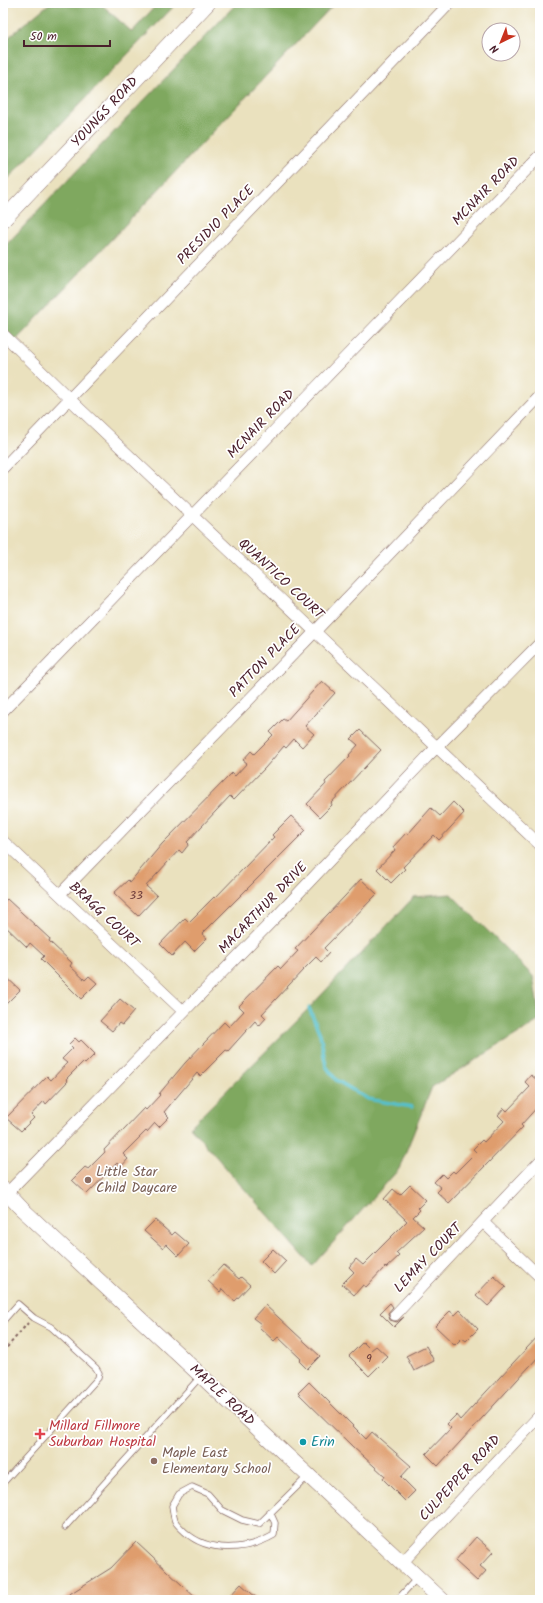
<svg xmlns="http://www.w3.org/2000/svg" width="543" height="1603" viewBox="0 0 543 1603" font-family="Kalam,sans-serif">
<style>
.forest{fill:#7fa85f;stroke:#646445}
.lines{fill:none;stroke-linecap:round;stroke-linejoin:round}
.stream{stroke:#54c0cc;stroke-width:3.5}
.building{fill:#df9d6d}
.lane-casing{stroke:#82635e;stroke-width:7}
.street-casing{stroke:#82635e;stroke-width:12}
.secondary-casing{stroke:#82635e;stroke-width:16}
.path{stroke:#82635e;stroke-width:2;stroke-dasharray:3 3;stroke-linecap:butt}
.lane{stroke:#fff;stroke-width:5.5}
.street{stroke:#fff;stroke-width:11}
.secondary{stroke:#fff;stroke-width:15}
.education-dot{fill:#8d6e63;stroke:#fff;stroke-width:1.5}
.health-dot{fill:#e0444e;stroke:#fff;stroke-width:1.5}
.culture-dot{fill:#0f9aa8;stroke:#fff;stroke-width:1.5}
.labels{text-anchor:middle;dominant-baseline:central;stroke-width:3.5;stroke-linejoin:round;paint-order:stroke}
.number-label{font-size:12px;fill:#6f3e3c}
.street-label{font-size:14px;fill:#4a1f2b;stroke:#fff}
.education-label{font-size:14px;fill:#785e54;stroke:#fff;text-anchor:start}
.health-label{font-size:14px;fill:#be3a42;stroke:#fff;text-anchor:start}
.culture-label{font-size:14px;fill:#0d838f;stroke:#fff;text-anchor:start}
</style>
<rect width="100%" height="100%" fill="#fff"/>
<filter id="ink" filterUnits="userSpaceOnUse"><feTurbulence type="fractalNoise" baseFrequency=".025" numOctaves="2"/><feDisplacementMap in="SourceGraphic" scale="8" xChannelSelector="R" yChannelSelector="G"/><feConvolveMatrix kernelMatrix="1 2 1 2 8 2 1 2 1" color-interpolation-filters="sRGB"/></filter>
<filter id="wash" filterUnits="userSpaceOnUse"><feTurbulence type="fractalNoise" baseFrequency=".012" numOctaves="4" result="noise"/><feDisplacementMap in="SourceGraphic" scale="16" xChannelSelector="R" yChannelSelector="G"/><feGaussianBlur stdDeviation="0.9" result="paint"/><feColorMatrix in="noise" values="0 0 0 0 0 0 0 0 0 0 0 0 0 0 0 0 0 1.4 0 .05"/><feComposite in="paint" operator="in"/></filter>
<g filter="url(#wash)">
<rect width="100%" height="100%" fill="#eae1be"/>
<path class="forest" d="M50 3H100L132 32 158 3H177L3 184V42Z
M237 3H335L3 354V248Z
M451 894 533 976 540 1020 432 1087 399 1169 312 1266 190 1127 309 1008 414 897Z"/>
<g class="lines">
<path class="stream" d="M309 1008 320 1034 326 1066 336 1080 368 1099 412 1107"/>
</g>
<g id="blocks">
<path class="building" d="M322 681 335 693 305 726 314 734 302 747 294 739 286 748 284 746 265 768 234 800 230 796 187 842 189 844 182 853 179 850 146 886 157 896 138 916 114 893 128 880 130 882 162 844 232 773 235 776 247 763 243 760 251 751 254 754 273 735 270 732 283 719 286 721Z
M360 730 381 750 331 803 332 805 320 817 307 804 326 784 325 782 350 756 349 755 358 745 351 739Z
M453 802 464 813 439 840 434 835 403 867 405 869 391 883 377 869 395 850 393 847 406 833 408 834 431 808 440 816Z
M291 816 306 830 202 934 207 938 194 951 185 942 172 956 160 944 185 918 189 922 214 897 215 898 274 837 272 835Z
M361 879 377 894 324 948 329 953 321 962 316 957 303 970 262 1014 266 1018 259 1026 255 1021 228 1051 226 1050 200 1076 197 1073 164 1112 169 1117 159 1127 155 1123 147 1132 146 1131 123 1154 128 1159 121 1167 117 1163 87 1194 72 1180 85 1167 88 1169 105 1152 104 1150 144 1108 146 1110 160 1095 159 1094 185 1063 224 1022 229 1027 244 1011 239 1006 278 966 281 969 298 951 295 949Z
M7 899 50 939 49 941 72 963 70 966 85 980 89 976 97 983 81 999 41 959 44 956 30 943 27 947 3 924V903Z
M3 974 20 990 3 1007Z
M120 999 134 1011 122 1025 119 1023 112 1031 100 1021Z
M75 1038 79 1042 81 1040 95 1054 85 1064 83 1062 66 1079 68 1081 46 1104 44 1101 31 1115 34 1118 21 1131 6 1118 47 1076 51 1080 67 1063 62 1059 73 1048 69 1044Z
M531 1075 537 1080 540 1076V1104L521 1125 523 1127 449 1203 437 1192 441 1188 434 1182 442 1174 446 1178 453 1171 455 1173 476 1152 473 1149 482 1140 484 1142 504 1121 498 1115 504 1108 507 1111 530 1087 525 1082Z
M410 1185 426 1200 418 1208 420 1210 413 1217 424 1227 396 1253 399 1256 386 1268 385 1267 366 1287 363 1285 354 1295 342 1284 354 1272 349 1267 356 1259 363 1265 407 1221 384 1199 393 1189 400 1195Z
M155 1220 172 1235 175 1232 189 1244 178 1256 166 1244 163 1248 144 1231Z
M273 1249 286 1261 274 1274 261 1261Z
M223 1265 239 1279 241 1277 250 1285 235 1301 222 1289 220 1292 208 1281Z
M494 1276 506 1287 488 1306 476 1295Z
M390 1303 393 1307 388 1313 390 1320 397 1322 404 1317 394 1327 380 1313Z
M265 1305 320 1356 307 1369 299 1361 301 1359 278 1337 274 1341 259 1327 261 1324 253 1318Z
M460 1310 478 1329 466 1341 462 1338 455 1345 435 1326 450 1311 455 1315Z
M540 1334V1355L438 1466 426 1454 451 1428 447 1424 456 1415 460 1420Z
M363 1342 371 1350 376 1346 388 1357 369 1376 349 1356Z
M426 1346 434 1361 414 1371 406 1356Z
M309 1382 366 1439 372 1432 411 1466 401 1477 415 1491 405 1501 383 1479 385 1476 353 1447 298 1393Z
M476 1537 493 1552 480 1566 486 1571 477 1581 455 1561Z
M136 1542 198 1600H60L111 1568Z
M241 1584 259 1600H226Z"/>
</g>
</g>
<g filter="url(#ink)">
<use href="#blocks" fill-opacity="0" stroke="#82635e" stroke-width="1"/>
<g class="lines">
<defs>
<path id="lane" d="M3 1321 18 1304 34 1318 51 1327 96 1368 99 1373 98 1378 3 1483
M270 1512 275 1523 274 1535C248 1550 209 1554 185 1532 182 1529 177 1525 175 1521 173 1516 173 1510 172 1506L179 1494 192 1487 208 1494 222 1510 242 1520 259 1524 308 1476
M65 1527 201 1376
M397 1600 417 1578"/>
<path id="street" d="M3 334 80 409 540 845
M3 468 450 3
M3 711 540 156
M3 841 183 1011
M60 894 306 641 540 396
M7 1193 277 916 427 757 540 643
M483 1222 540 1277
M395 1315 540 1161
M402 1563 540 1415"/>
<path id="secondary" d="M3 220 208 3
M3 1189 21 1208 442 1600"/>
</defs>
<use href="#lane" class="lane-casing"/>
<use href="#street" class="street-casing"/>
<use href="#secondary" class="secondary-casing"/>
<path class="path" d="M3 1352 28 1323"/>
<use href="#lane" class="lane"/>
<use href="#street" class="street"/>
<use href="#secondary" class="secondary"/>
</g>
</g>
<g class="education-dot">
<circle cx="88" cy="1180" r="4"/>
<circle cx="154" cy="1461" r="4"/>
</g>
<path class="health-dot" d="M38 1428h4v4h4v4h-4v4h-4v-4h-4v-4h4z"/>
<circle class="culture-dot" cx="303" cy="1442" r="4"/>
<g class="labels">
<g class="number-label">
<text x="136" y="895">33</text>
<text x="369" y="1358">9</text>
</g>
<g class="street-label">
<text transform="translate(105 112) rotate(-47)">YOUNGS ROAD</text>
<text transform="translate(486 191) rotate(-46)">MCNAIR ROAD</text>
<text transform="translate(216 225) rotate(-46)">PRESIDIO PLACE</text>
<text transform="translate(261 424) rotate(-46)">MCNAIR ROAD</text>
<text transform="translate(281 579) rotate(43)">QUANTICO COURT</text>
<text transform="translate(265 661) rotate(-46)">PATTON PLACE</text>
<text transform="translate(263 908) rotate(-46)">MACARTHUR DRIVE</text>
<text transform="translate(104 915) rotate(43)">BRAGG COURT</text>
<text transform="translate(428 1258) rotate(-46)">LEMAY COURT</text>
<text transform="translate(222 1395) rotate(43)">MAPLE ROAD</text>
<text transform="translate(460 1478) rotate(-47)">CULPEPPER ROAD</text>
</g>
<g class="education-label">
<text x="96" y="1172">Little Star<tspan x="96" dy="16">Child Daycare</tspan></text>
<text x="162" y="1453">Maple East<tspan x="162" dy="16">Elementary School</tspan></text>
</g>
<g class="health-label">
<text x="49" y="1426">Millard Fillmore<tspan x="49" dy="16">Suburban Hospital</tspan></text>
</g>
<g class="culture-label">
<text x="311" y="1442">Erin</text>
</g>
</g>
<rect width="543" height="1603" fill="none" stroke="#fff" stroke-width="16"/>
<g transform="translate(501 42) rotate(223)"><circle r="19" fill="#ffffff" stroke="#b7a5aa"/>
<path d="M0-3L7 15L0 10L-7 15Z" fill="#c8321e"/>
<text y="-6" font-size="11" font-weight="bold" text-anchor="middle" fill="#4a1f2b">N</text>
</g>
<path d="M24 40v6h86v-6" fill="none" stroke="#4a1f2b" stroke-width="2"/>
<text x="30" y="40" font-size="12" fill="#4a1f2b" stroke="#ffffff" stroke-width="3" paint-order="stroke">50 m</text>
</svg>
